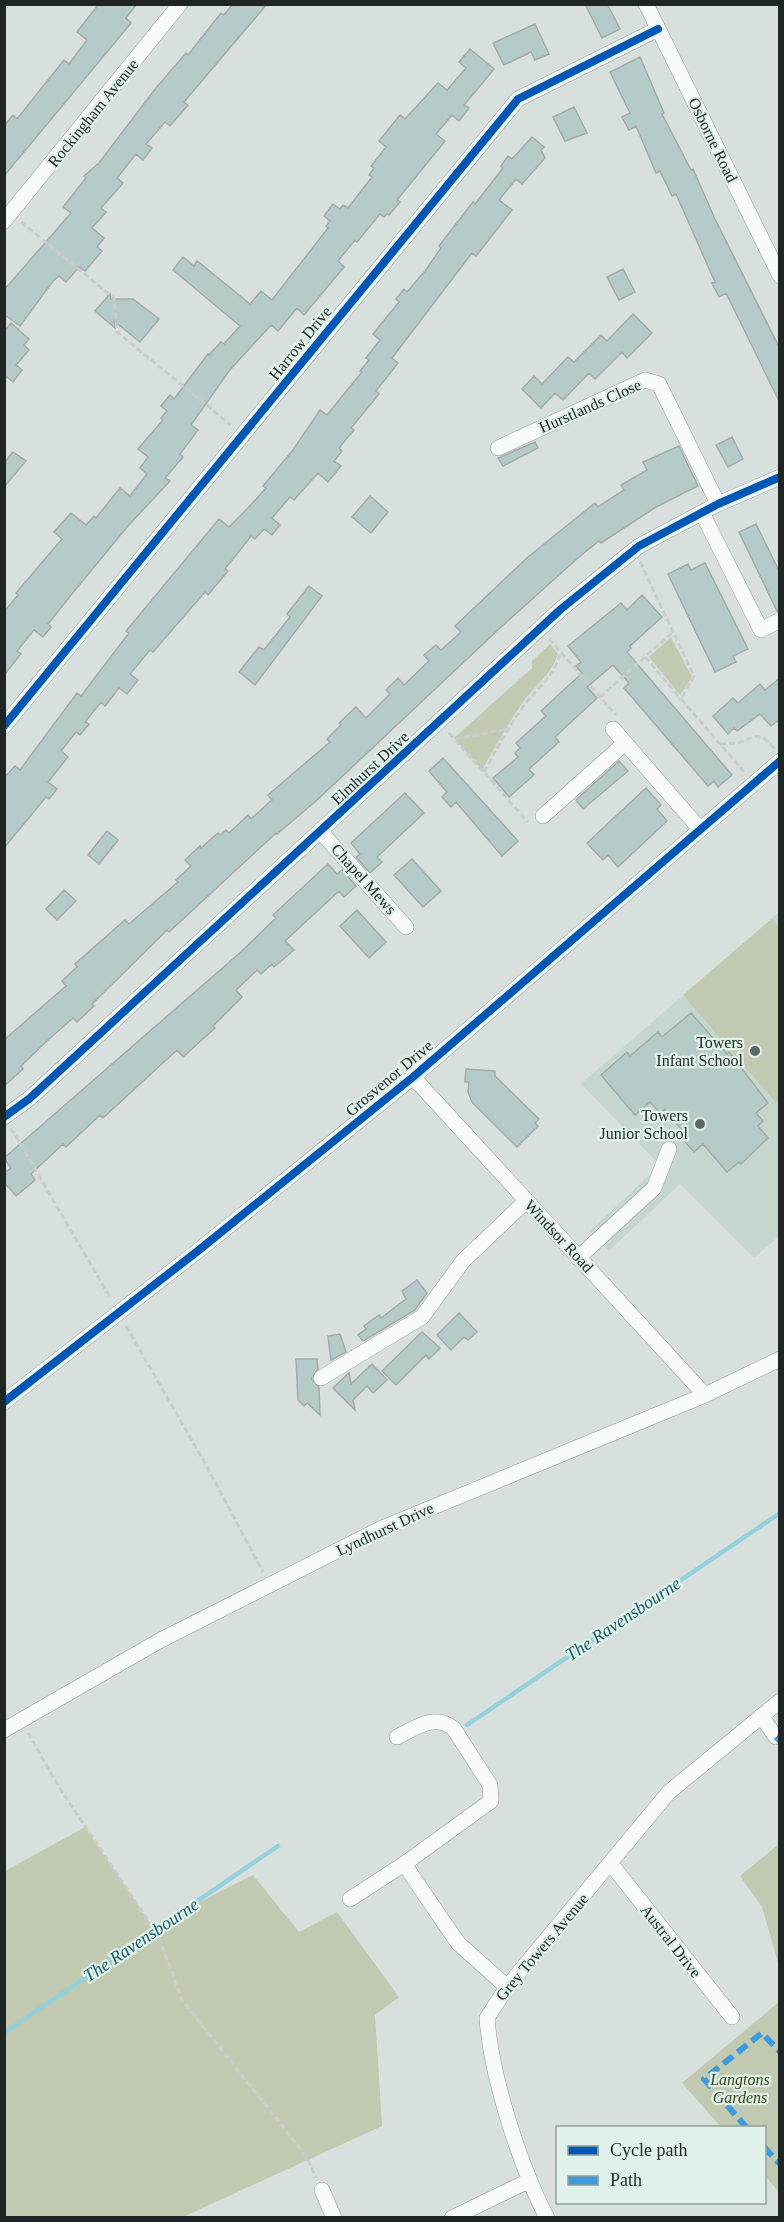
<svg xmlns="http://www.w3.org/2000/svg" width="784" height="2222" viewBox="0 0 784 2222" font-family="'Times New Roman',serif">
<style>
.built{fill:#c4d6ce}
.green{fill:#c1cab1}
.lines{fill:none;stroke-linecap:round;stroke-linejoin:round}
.stream{stroke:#94d1dd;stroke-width:4.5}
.building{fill:#b5cbc8;stroke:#a3aba8;stroke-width:1.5}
.minor-casing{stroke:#909693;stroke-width:16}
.path{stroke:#cacccc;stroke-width:3;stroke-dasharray:6 3;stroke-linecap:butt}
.minor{stroke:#f9fafa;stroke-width:15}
.quiet{stroke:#3c9ce0;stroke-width:6;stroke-dasharray:12 6;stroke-linecap:butt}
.cycleway-casing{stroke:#e0f1e9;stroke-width:11}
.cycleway{stroke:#0057b8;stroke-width:8}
.poi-dot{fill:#5f6663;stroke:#e0f1e9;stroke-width:2}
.labels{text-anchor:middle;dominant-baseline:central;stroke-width:4.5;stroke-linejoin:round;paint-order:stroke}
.street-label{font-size:16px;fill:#1e2522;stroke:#e0f1e9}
.poi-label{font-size:16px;fill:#1e2522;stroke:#e0f1e9;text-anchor:end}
.park-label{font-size:16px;font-style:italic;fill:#3c4414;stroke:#e0f1e9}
.water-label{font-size:18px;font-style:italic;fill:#175c6a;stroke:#e0f1e9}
</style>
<rect width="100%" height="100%" fill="#d7e0dc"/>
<path class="built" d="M779 912V1236L754 1258 680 1184 609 1251 590 1231 660 1165 581 1084Z"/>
<path class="green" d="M671 637 692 677 680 695 649 657Z
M550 644 558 654C549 678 537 683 523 702 508 724 495 747 482 770L454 738 532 668V661Z
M772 919 780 928 779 1106 683 995Z
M85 1827 152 1926 253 1875 299 1932 337 1912 399 1997 375 2015 382 2126 183 2217H5V1871Z
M779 1844V1966L762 1907 740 1876Z
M779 2002V2192L765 2176 764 2128 721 2127 682 2083Z"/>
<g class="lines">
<path class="stream" d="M467 1725 780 1513
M4 2033 278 1846"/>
</g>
<path class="building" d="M99 4H137L126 18 131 23 4 176V126L13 115 17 119 64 60 69 64 87 40 77 32Z
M233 4H267L184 102 188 105 170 126 165 122 146 144 152 148 143 160 136 154 117 178 123 183 101 208 106 212 92 228 104 238 97 247 102 251 85 271 79 267 66 282 59 276 53 281 20 326 4 314V290L71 213 63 207 86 178 84 176 99 163 156 88 186 53 188 55 221 13 224 15Z
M585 4H607L620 29 602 38Z
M535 24 549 54 535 60 531 52 504 65 493 43Z
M470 49 494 69 464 105 469 108 459 121 452 115 436 134 445 141 397 200 400 202 389 215 387 214 384 217 380 214 357 242 355 240 338 261 344 267 304 315 297 308 278 331 271 325 229 371 191 425 198 430 180 454 183 457 165 478 170 481 127 527 67 600 48 624 51 627 43 637 34 630 17 651 21 654 4 675V612L18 595 16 593 62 539 54 532 71 513 86 525 94 516 96 518 120 488 130 496 147 474 140 468 148 457 138 449 163 420 161 418 167 411 161 406 170 395 174 399 208 354 209 355 221 342 224 344 240 326 173 270 183 257 194 266 197 261 250 304 261 291 272 300 328 228 326 226 330 221 324 216 333 204 340 209 343 205 348 208 372 177 369 175 374 168 371 166 386 147 379 141 400 115 405 119 438 83 447 90 466 68 459 62Z
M640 57 664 113 662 114 691 170 693 169 715 219 780 349V403L726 293 719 297 712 283 715 282 676 194 672 196 660 171 656 173 636 126 629 130 622 117 630 113 610 72Z
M574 107 587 133 565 141 553 117Z
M532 137 544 147 541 150 545 158 522 184 516 179 499 200 512 210 476 256 472 253 392 358 398 363 376 391 379 394 351 428 354 430 339 448 342 451 334 461 341 466 328 482 318 473 294 500 290 497 272 518 280 525 272 535 264 529 255 539 251 536 225 569 228 571 208 595 205 592 153 652 150 650 130 674 138 680 127 694 119 688 105 706 101 702 85 722 89 724 80 735 76 732 61 751 68 757 48 782 57 789 49 799 46 797 4 848V778L15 766 20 770 77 693 81 696 129 633 126 631 219 519 229 527 247 509 266 488 263 486 293 450 320 410 327 415 362 372 360 371 369 360 366 358 380 340 373 334 399 302 396 299 404 289 407 292 425 271 441 248 439 246 473 202 475 204 503 168 501 166 508 156 512 159Z
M623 269 635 292 619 300 607 277Z
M110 294 111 299H133L159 319 140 342 114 321 115 328 95 311Z
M633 314 652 333 627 358 622 352 595 379 589 373 563 400 555 393 541 408 522 389 534 376 542 384 568 357 574 362 601 335 607 341Z
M11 323 29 339 24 345 29 350 16 365 22 370 13 382 7 377 4 379V331Z
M732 437 743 459 728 467 716 445Z
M535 442 538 448 503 466 498 458Z
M679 446 698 486 656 507 601 543 599 541 579 557 500 628 316 801 277 834 276 833 169 932 167 930 92 1004 94 1006 77 1022 73 1018 49 1039 21 1066 23 1069 4 1086V1040L66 986 62 981 77 967 75 964 125 920 129 924 178 882 176 880 191 866 185 860 200 846 201 848 218 833 221 835 226 830 229 833 248 815 251 819 272 800 268 795 330 742 327 739 341 725 339 723 356 707 366 718 390 694 386 690 398 678 404 685 429 661 424 655 436 645 441 650 461 632 455 626 528 557 595 503 598 507 624 490 621 485 647 470 643 462Z
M13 452 26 461 4 487V463Z
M370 496 388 512 371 533 352 517Z
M756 524 780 573V610L777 611 739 532Z
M705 563 748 649 733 656 736 662 715 672 668 574 688 564 691 570Z
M309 586 322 596 255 685 239 672 259 647 264 650 290 617 287 614Z
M642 595 662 617 630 646 631 648 627 652 732 775 718 787 714 781 708 786 624 688 629 683 613 665 587 687 597 698 555 737 559 742 529 769 534 775 509 797 493 778 518 757 515 753 520 748 516 743 546 716 541 711 582 673 576 666 581 662 568 646 621 603 627 610Z
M780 678V719L771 726 760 714 737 731 734 728 728 734 713 716 733 698 738 703 760 684 765 690Z
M443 758 518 841 502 856 456 802 451 807 442 797 447 792 429 771Z
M619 761 628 771 583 809 576 800Z
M646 788 661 805 657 809 667 821 618 867 608 855 603 860 587 843Z
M405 793 424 813 377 857 382 862 370 873 356 857 360 854 351 843Z
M107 831 118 840 99 864 88 855Z
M412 859 441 891 423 907 394 875Z
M328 864 337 874 342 870 356 886 344 897 339 891 285 941 294 950 274 967 272 964 261 974 257 970 236 990 242 997 213 1026 215 1028 183 1057 177 1050 103 1118 100 1115 66 1147 63 1144 31 1174 35 1180 16 1196 4 1182V1173L11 1168 4 1158 242 951 276 918 273 915Z
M64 890 76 901 57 920 46 909Z
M357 910 386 942 369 958 340 926Z
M691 1013 727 1054 729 1052 768 1103 756 1113 763 1121 758 1126 768 1138 741 1164 739 1162 727 1172 703 1144 694 1152 681 1137 685 1134 665 1109 660 1113 650 1102 635 1115 601 1075 627 1052 630 1056 658 1032 662 1037Z
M466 1069 495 1071V1076L539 1119 535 1123 538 1126 517 1147 472 1102 468 1092 469 1082H465Z
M417 1280 427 1293 415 1310 363 1341 358 1335 366 1329 364 1326 379 1315 381 1318 406 1299 402 1291Z
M459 1313 477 1332 468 1340 464 1337 451 1350 437 1335Z
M422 1332 440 1348 429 1359 426 1355 396 1385 382 1371Z
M340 1334 346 1352 331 1360 328 1336Z
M296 1359H317L318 1369 311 1379 319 1387 320 1415 307 1403 304 1406 298 1400Z
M372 1364 387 1380 373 1393 367 1386 353 1400 355 1410 333 1388 349 1373 351 1384Z"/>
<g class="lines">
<defs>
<path id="minor" d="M646 4 780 276
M4 221 180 4
M498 448 645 380 659 384 718 504
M702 513 761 630 780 620
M4 726 518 99 658 29
M613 729 700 829
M543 816 625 743
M321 832 406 927
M413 1077 705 1395
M4 1117 29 1099 561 609 639 546 718 504 780 477
M578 1258 654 1188 669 1149
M321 1378 422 1317 463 1261 526 1201
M4 1402 199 1250 413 1077 780 761
M761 1716 776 1737
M4 1730 159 1641 380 1529 705 1395 780 1359
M397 1737C417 1727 435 1713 454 1729L490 1785 491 1801 404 1864 458 1943 507 1987
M611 1864 732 2017
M350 1899 404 1864
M322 2190 334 2218
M452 2218 528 2181
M547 2218C520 2166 491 2076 487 2018L507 1987 669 1792 780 1701"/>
</defs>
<use href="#minor" class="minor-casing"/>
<path class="path" d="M21 222 114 298 117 332 231 425
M640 562 694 676 681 699 746 774
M549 639 616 715
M645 657 681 699
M600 697 673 632
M449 733 528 822
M455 739 508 729
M720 744 738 743 756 736 765 739 775 749
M484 772C496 750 507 729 522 708 539 685 552 681 561 652
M11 1128 111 1299
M126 1326 206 1465 263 1572
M28 1733 59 1787 159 1937 182 2000 307 2157 316 2178"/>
<use href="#minor" class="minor"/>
<path class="quiet" d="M776 1737 780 1741
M747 2128 704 2079 762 2033 780 2052
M764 2147 780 2164"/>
<defs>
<path id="cycleway" d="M4 726 518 99 658 29
M4 1117 29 1099 561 609 639 546 718 504 780 477
M4 1402 199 1250 413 1077 780 761"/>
</defs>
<use href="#cycleway" class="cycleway-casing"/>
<use href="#cycleway" class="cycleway"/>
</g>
<g class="poi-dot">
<circle cx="755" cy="1051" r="6"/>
<circle cx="700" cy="1124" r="6"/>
</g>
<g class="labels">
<g class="street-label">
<text transform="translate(93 113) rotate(-51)">Rockingham Avenue</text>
<text transform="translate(713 140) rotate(64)">Osborne Road</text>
<text transform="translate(300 343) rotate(-51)">Harrow Drive</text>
<text transform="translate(590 406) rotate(-24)">Hurstlands Close</text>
<text transform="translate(370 768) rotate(-43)">Elmhurst Drive</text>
<text transform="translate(364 879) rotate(48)">Chapel Mews</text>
<text transform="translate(389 1078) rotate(-40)">Grosvenor Drive</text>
<text transform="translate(559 1236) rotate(47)">Windsor Road</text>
<text transform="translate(385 1529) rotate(-25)">Lyndhurst Drive</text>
<text transform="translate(671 1941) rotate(52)">Austral Drive</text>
<text transform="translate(542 1947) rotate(-50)">Grey Towers Avenue</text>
</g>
<g class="poi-label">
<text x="743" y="1042">Towers<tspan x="743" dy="18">Infant School</tspan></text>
<text x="688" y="1115">Towers<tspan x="688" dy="18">Junior School</tspan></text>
</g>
<g class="park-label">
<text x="740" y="2079">Langtons<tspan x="740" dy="18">Gardens</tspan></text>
</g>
<g class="water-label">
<text transform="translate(623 1619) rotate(-34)">The Ravensbourne</text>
<text transform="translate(141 1940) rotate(-34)">The Ravensbourne</text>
</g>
</g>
<rect width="784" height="2222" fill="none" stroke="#1e2522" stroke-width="12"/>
<rect x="556" y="2126" width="210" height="78" fill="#e0f1e9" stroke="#929f99" stroke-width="1.5"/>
<rect x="568" y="2146" width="30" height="9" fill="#0057b8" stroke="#929f99" stroke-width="1.5"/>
<text x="610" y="2156" font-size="18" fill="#1e2522">Cycle path</text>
<rect x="568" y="2176" width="30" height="9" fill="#3c9ce0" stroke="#929f99" stroke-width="1.5"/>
<text x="610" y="2186" font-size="18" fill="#1e2522">Path</text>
</svg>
